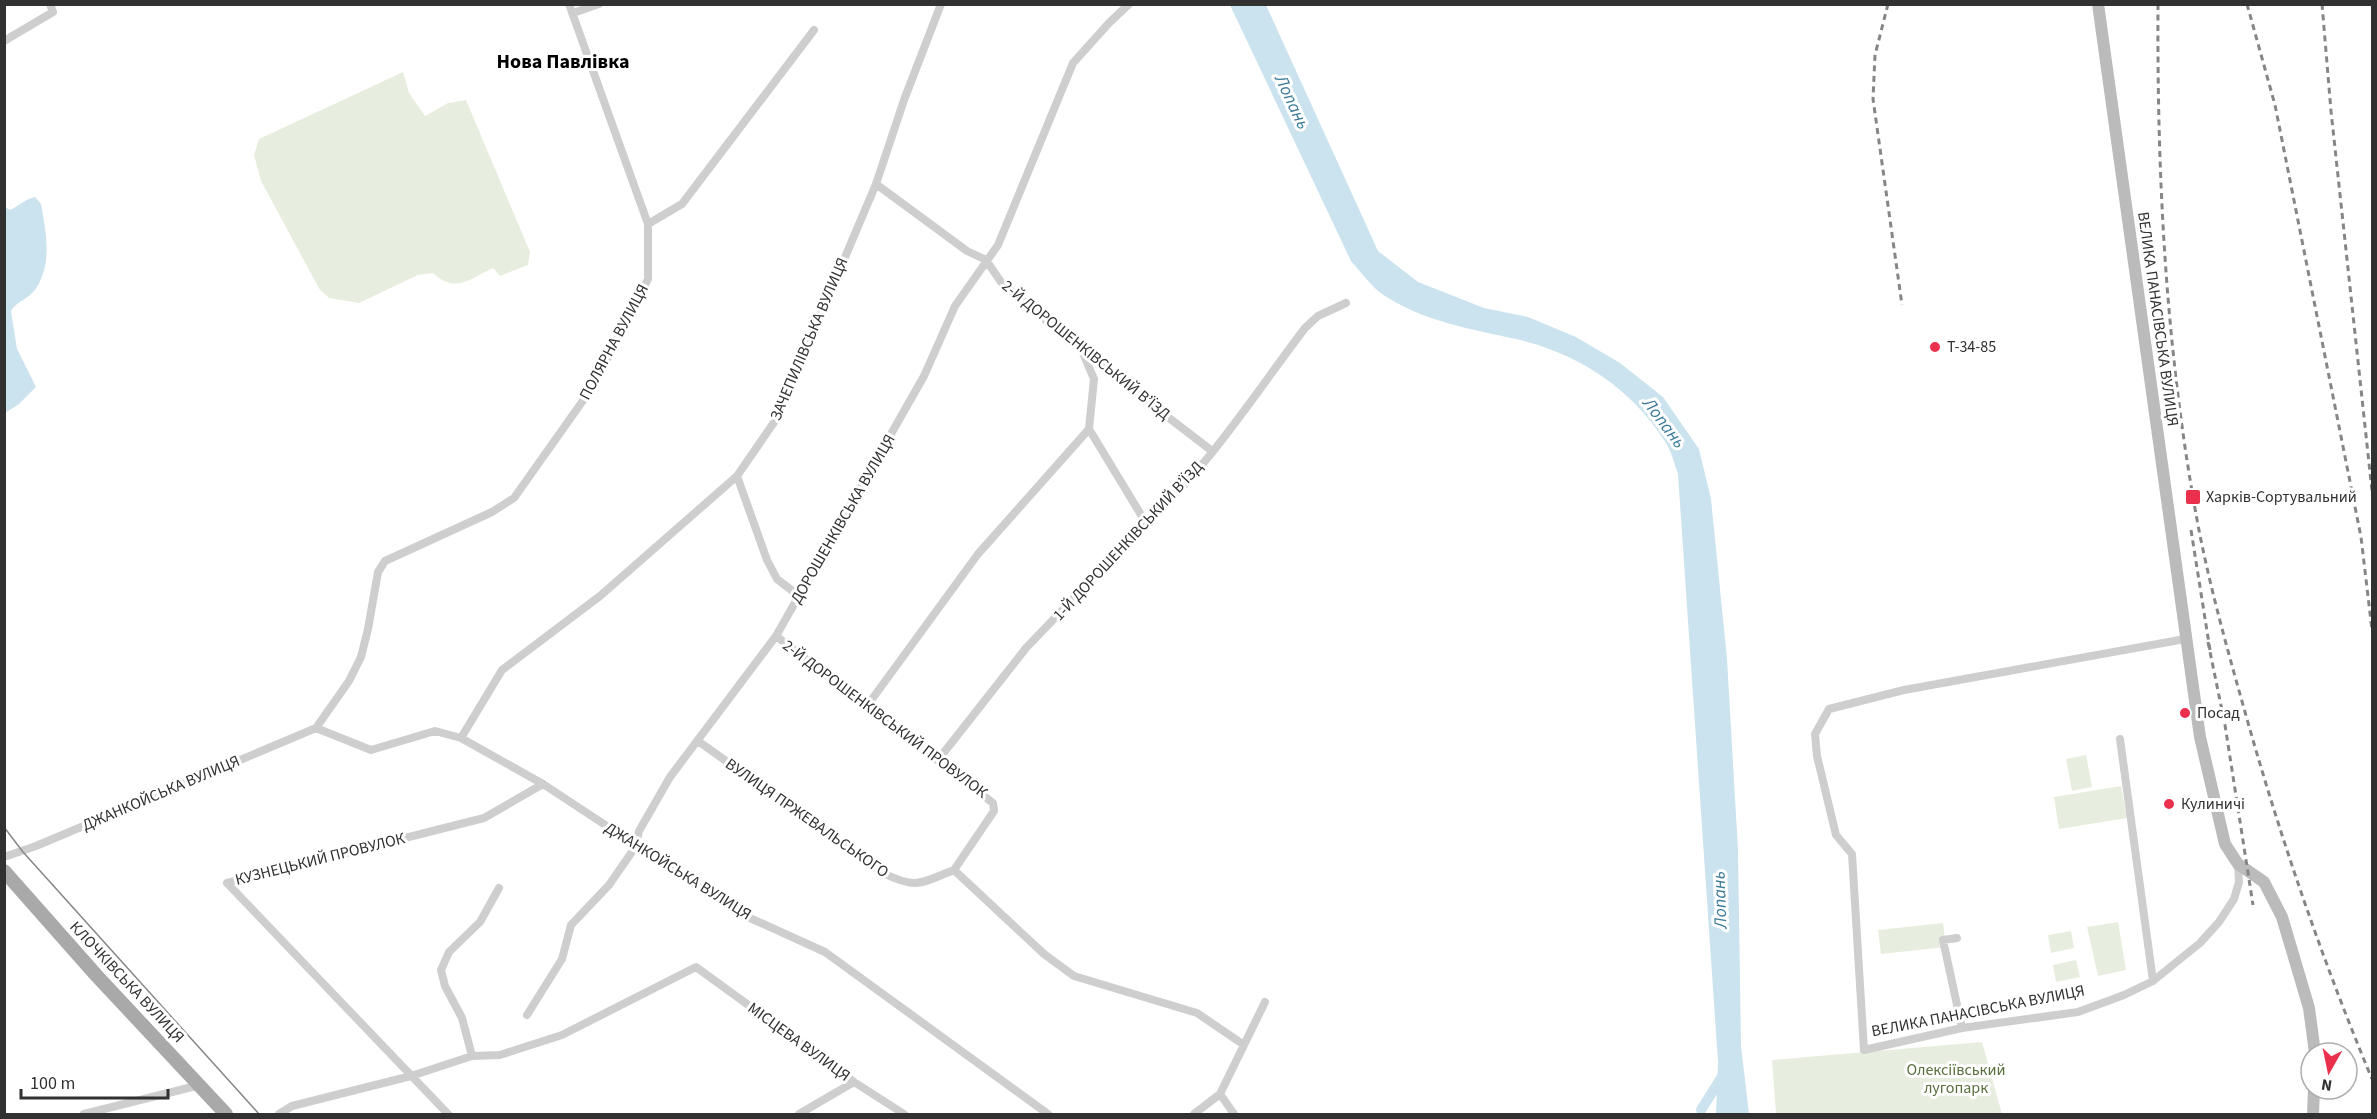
<svg xmlns="http://www.w3.org/2000/svg" width="2377" height="1119" viewBox="0 0 2377 1119" font-family="'Source Sans 3',sans-serif">
<style>
.green{fill:#e8eedf}
.water{fill:#cbe3ee}
.lines{fill:none;stroke-linecap:round;stroke-linejoin:round}
.canal{stroke:#cbe3ee;stroke-width:10}
.street{stroke:#cecece;stroke-width:8}
.secondary{stroke:#bbb;stroke-width:12}
.primary{stroke:#a9a9a9;stroke-width:14}
.tram{stroke:#868686;stroke-width:1.5}
.rail{stroke:#868686;stroke-width:3;stroke-dasharray:6 4.5;stroke-linecap:butt}
.poi-dot{fill:#eb304e;stroke:#fff;stroke-width:2}
.labels{text-anchor:middle;dominant-baseline:central;stroke-width:6;stroke-linejoin:round;paint-order:stroke}
.street-label{font-size:16px;fill:#313131;stroke:#fff}
.poi-label{font-size:16px;fill:#313131;stroke:#fff;text-anchor:start}
.park-label{font-size:16px;fill:#586f3c;stroke:#fff}
.water-label{font-size:18px;font-style:italic;fill:#3b7b97;stroke:#fff}
.quarter-label{font-size:20px;font-weight:bold;fill:#000;stroke:#fff}
</style>
<rect width="100%" height="100%" fill="#fff"/>
<path class="green" d="M403 72 409 93 425 116 448 103 466 100 530 252 528 265 500 276 493 268C469 279 456 294 433 273L418 275 359 303 329 298 320 290 261 181 254 155 259 139Z
M2086 755 2092 787 2072 791 2066 759Z
M2121 786 2127 818 2059 829 2054 797Z
M2118 922 2126 970 2098 976 2087 927Z
M1943 923 1946 947 1881 954 1878 930Z
M2071 931 2074 948 2051 953 2048 935Z
M2076 960 2080 977 2056 982 2053 965Z
M1982 1042 2002 1114H1776L1772 1060Z"/>
<path class="water" d="M1230 5H1266L1378 251 1418 282 1484 308 1528 317 1576 337 1620 363 1663 397 1699 449 1711 499 1727 659 1738 850 1741 1046 1749 1114H1716L1718 1062 1678 474C1674 463 1671 449 1664 440 1630 387 1577 353 1516 339 1470 329 1422 321 1382 294 1371 286 1360 271 1351 261Z
M35 197 41 204C46 232 53 264 35 290 28 299 17 301 11 311L17 349 36 387 19 404 5 413V207L10 210C19 206 25 199 35 197Z"/>
<g class="lines">
<path class="canal" d="M1701 1110 1723 1075"/>
<path class="street" d="M573 13 599 4
M4 41 53 12 50 4
M876 184 967 251 986 260 1001 282 1082 351 1212 451
M648 224 682 204 814 30
M1083 353 1094 379 1089 429 1146 523
M737 476 767 560 777 579 799 596
M776 636 993 803 994 811 954 870
M2185 639 1904 690 1829 709 1815 734 1817 756 1836 835 1852 854 1864 1050 1962 1028 2078 1012 2124 995 2153 981 2200 943 2219 922 2234 899 2239 882 2238 864
M867 706 978 554 1089 429
M316 728 371 750 435 731 461 738 543 784 739 913 825 952 1048 1114
M461 738 502 670 600 596 737 476 777 418 876 184 904 100 941 4
M2120 739 2153 981
M698 741 883 873C918 890 920 883 954 870
M938 760 1026 648 1146 523C1205 472 1257 391 1305 328L1318 316 1346 303
M4 857 36 846 316 728 349 681 361 657 368 629 378 572 385 561 492 512 514 498 594 385 648 279V224L569 4
M954 870 1044 954 1074 976 1197 1013 1244 1045
M1957 938 1943 940 1962 1028
M527 1015 562 959 571 925 609 885 636 846 639 831 670 777 776 636 924 376 955 306 998 245 1073 63 1109 23 1129 4
M472 1056 462 1018 445 986 441 970 449 952 480 922 499 888
M1220 1094 1234 1114
M84 1114 200 1085
M279 1114 292 1106 411 1076 472 1056 500 1055 562 1035 696 967 854 1082 904 1114
M448 1114 227 883 484 818 543 784
M799 1114 854 1082
M1194 1114 1220 1094 1265 1002"/>
<path class="secondary" d="M2098 4 2200 737 2225 844 2238 864 2264 882 2282 917 2309 1008 2315 1053
M2313 1114 2314 1089"/>
<path class="primary" d="M4 871 96 975 226 1114"/>
<path class="tram" d="M4 827 23 852 259 1114"/>
<path class="rail" d="M1888 4 1875 55 1873 99 1902 305
M2158 4C2157 169 2165 335 2193 497 2205 570 2225 641 2245 712 2280 837 2322 959 2372 1079
M2247 4 2275 105 2361 537 2372 630
M2322 4 2331 111 2372 491
M2191 530 2210 650
M2208 642 2225 725 2253 905"/>
</g>
<g class="poi-dot">
<circle cx="1935" cy="347" r="6"/>
<rect x="2185" y="489" width="16" height="16" rx="3"/>
<circle cx="2185" cy="713" r="6"/>
<circle cx="2169" cy="804" r="6"/>
</g>
<g class="labels">
<g class="street-label">
<text transform="translate(2158 319) rotate(82)">ВЕЛИКА ПАНАСІВСЬКА ВУЛИЦЯ</text>
<text transform="translate(809 339) rotate(-67)">ЗАЧЕПИЛІВСЬКА ВУЛИЦЯ</text>
<text transform="translate(614 342) rotate(-62)">ПОЛЯРНА ВУЛИЦЯ</text>
<text transform="translate(1086 350) rotate(39)">2-Й ДОРОШЕНКІВСЬКИЙ В’ЇЗД</text>
<text transform="translate(843 519) rotate(-60)">ДОРОШЕНКІВСЬКА ВУЛИЦЯ</text>
<text transform="translate(1128 541) rotate(-47)">1-Й ДОРОШЕНКІВСЬКИЙ В’ЇЗД</text>
<text transform="translate(885 719) rotate(37)">2-Й ДОРОШЕНКІВСЬКИЙ ПРОВУЛОК</text>
<text transform="translate(161 793) rotate(-23)">ДЖАНКОЙСЬКА ВУЛИЦЯ</text>
<text transform="translate(807 818) rotate(35)">ВУЛИЦЯ ПРЖЕВАЛЬСЬКОГО</text>
<text transform="translate(320 859) rotate(-14)">КУЗНЕЦЬКИЙ ПРОВУЛОК</text>
<text transform="translate(678 871) rotate(32)">ДЖАНКОЙСЬКА ВУЛИЦЯ</text>
<text transform="translate(127 982) rotate(47)">КЛОЧКІВСЬКА ВУЛИЦЯ</text>
<text transform="translate(1978 1011) rotate(-11)">ВЕЛИКА ПАНАСІВСЬКА ВУЛИЦЯ</text>
<text transform="translate(799 1042) rotate(36)">МІСЦЕВА ВУЛИЦЯ</text>
</g>
<g class="poi-label">
<text x="1947" y="347">Т-34-85</text>
<text x="2206" y="497">Харків-Сортувальний</text>
<text x="2197" y="713">Посад</text>
<text x="2181" y="804">Кулиничі</text>
</g>
<g class="park-label">
<text x="1956" y="1070">Олексіївський<tspan x="1956" dy="18">лугопарк</tspan></text>
</g>
<g class="water-label">
<text transform="translate(1292 102) rotate(65)">Лопань</text>
<text transform="translate(1664 423) rotate(53)">Лопань</text>
<text transform="translate(1720 900) rotate(-92)">Лопань</text>
</g>
<g class="quarter-label">
<text x="563" y="62">Нова Павлівка</text>
</g>
</g>
<rect width="2377" height="1119" fill="none" stroke="#313131" stroke-width="12"/>
<g transform="translate(2329 1071) rotate(189)"><circle r="28" fill="#ffffff" stroke="#adadad" stroke-width="1.5"/>
<path d="M0-4.5L10 22L0 15L-10 22Z" fill="#eb304e"/>
<text y="-9" font-size="16" font-weight="bold" text-anchor="middle" fill="#313131">N</text>
</g>
<path d="M21 1089v9h147v-9" fill="none" stroke="#313131" stroke-width="3"/>
<text x="30" y="1089" font-size="18" fill="#313131" stroke="#ffffff" stroke-width="4.5" paint-order="stroke">100 m</text>
</svg>
